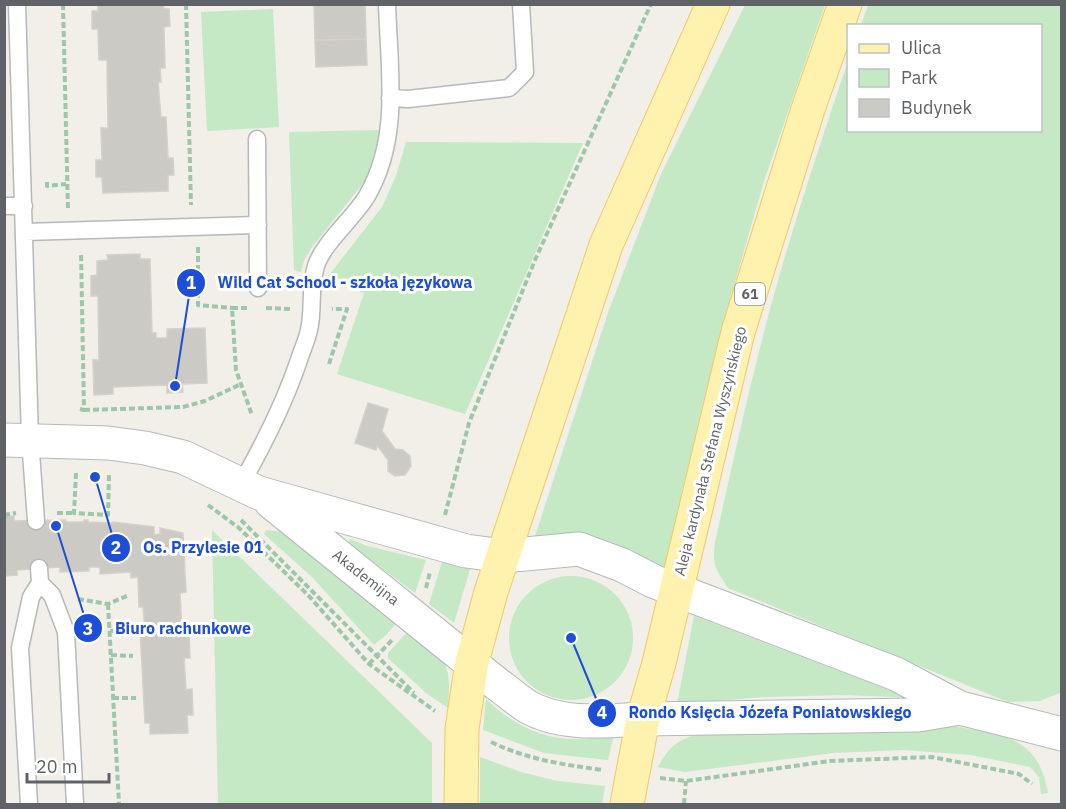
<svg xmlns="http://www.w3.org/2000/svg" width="1066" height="809" viewBox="0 0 1066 809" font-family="'IBM Plex Sans',sans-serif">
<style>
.green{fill:#c5e8c5}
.building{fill:#cccac5;stroke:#d6d1c6;stroke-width:1.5}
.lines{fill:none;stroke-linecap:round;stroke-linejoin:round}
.service-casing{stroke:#b5b8bc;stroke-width:19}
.minor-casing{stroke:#b5b8bc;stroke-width:35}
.primary-casing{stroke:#f2c960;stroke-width:35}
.path{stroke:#9cc7a9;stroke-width:4;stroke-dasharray:6 3;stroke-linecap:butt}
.service{stroke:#fff;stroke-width:16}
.minor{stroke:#fff;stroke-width:33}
.primary{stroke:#fff2af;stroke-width:33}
.labels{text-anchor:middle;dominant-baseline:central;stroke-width:6;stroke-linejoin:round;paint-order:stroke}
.shield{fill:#fff;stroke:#8f9295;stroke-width:1.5}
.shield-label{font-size:14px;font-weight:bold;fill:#5f6368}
.street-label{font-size:15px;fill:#5f6368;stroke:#fff}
.leader{fill:none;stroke:#1d4ed8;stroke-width:2}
.callout-dot{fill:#1d4ed8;stroke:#fff;stroke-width:2}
.mark-label{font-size:18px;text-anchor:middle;font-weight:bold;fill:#fff}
.callout-label{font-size:16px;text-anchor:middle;font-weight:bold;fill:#1d4ed8;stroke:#fff;stroke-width:6;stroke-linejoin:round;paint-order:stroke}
</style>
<rect width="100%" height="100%" fill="#f1efe8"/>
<path class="green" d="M745 5H825L764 181 719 338 663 573C642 559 617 540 591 536 572 533 553 537 534 539L609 310 661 174Z
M868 5H1061L1062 692 1040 701 1008 702 728 588C715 568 712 566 715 542 735 453 754 364 779 277 800 204 824 132 848 61V130H1040V26L861 25Z
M273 9 279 127 207 131 201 12Z
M380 130 371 165 365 181 312 247 304 261 301 272 294 270 289 132Z
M406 142 583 143 465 414 337 374 364 293 326 279 382 207 396 176Z
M212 530 432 743V804H218Z
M266 530 284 532 398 621 386 635 374 645 312 577 264 534Z
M350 539 367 546 426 560 415 593 348 543Z
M442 562 471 566 454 623 429 604Z
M509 638a62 62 0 1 1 124 0a62 62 0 1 1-124 0Z
M694 616 879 686 919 698 846 695 765 697 677 704Z
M410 629C445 661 452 658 448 708L426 693 388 658V653Z
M486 699C523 735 563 747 614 734L608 760 544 753 483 730Z
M954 726C1003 736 1038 735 1048 793L1041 794 1039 777 1030 767 971 755 904 750 834 753 685 772 658 767C673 738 689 735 718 732Z
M480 757 521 772 557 781 605 786 602 804H480Z"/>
<path class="building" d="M98 4H163L164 9H169L170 26 164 27 165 68H160L161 82H158L161 117H166L168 158H173L174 175H168V191L103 193 102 177H96V160H102L101 128H108L107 60H99L98 29H92V11H98Z
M314 4H365L366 39 315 40Z
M366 39 367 65 316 67 315 40Z
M140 254V259H150L152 333H156V338H167V329L205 328 207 383 182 384 183 392 167 393V385L113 387V394L94 395 93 360H99L98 296H91V276L97 275V261L108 260 107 255Z
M368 403 388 409 382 431 395 449 403 450 410 456 411 466 405 475 395 476 388 471V460L377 445 376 450 355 443Z
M4 516H14V521L66 520V522H84V520H88V522L113 523V522L154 527V535L160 534V528L183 533 186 592 180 593 182 632H189L190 658H184L186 690 192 689 193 715H187L188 733 150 734V723H145L140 629H145L143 607H139L138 577 131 578V572L100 574V567H89V571L60 572V567L17 570V575L4 576Z"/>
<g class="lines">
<defs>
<path id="service" d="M17 4 30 439 36 521
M390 98 408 99 509 88 525 72 521 4
M257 139 258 288
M4 206H24
M25 232 258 225
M241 484C264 444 284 404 299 360 302 350 307 340 309 330 314 309 309 287 316 266 323 243 354 218 367 196 401 137 389 71 387 4
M39 568 40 583 52 595 66 632 75 804
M29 804 20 648 31 597 40 583"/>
<path id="minor" d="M4 440 108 443 145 448 183 457 259 493 466 551 504 556 579 549 622 565 653 581 676 590 896 674 960 708 1062 734
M271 502 497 684C507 691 517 700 528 707 562 726 605 721 643 719L918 715 960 708"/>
<path id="primary" d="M461 804 462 729 472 662 491 592 606 245 713 4
M627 804 643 719 659 663 738 332 809 106 845 4"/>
</defs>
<use href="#service" class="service-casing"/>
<use href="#minor" class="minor-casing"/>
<use href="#primary" class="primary-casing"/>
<path class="path" d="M63 4 68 210
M186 4 191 205
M47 182V186L66 184
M198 247V305L232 308
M247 308H232L236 370 252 415
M266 308 292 309
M329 364 347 309H332
M80 409 84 410 81 252
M84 410 183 407 205 401 241 384
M76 473 74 513 108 515 109 475
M208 505 239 528 308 595 369 664 435 711
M57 513H74
M4 515 16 513
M445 515 469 423 535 260 651 4
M241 520 414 693
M426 588 430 572
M78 599 108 604 129 595
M108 604 119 804
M110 631 130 630
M111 655 133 656
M369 664 393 639
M113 698H136
M491 742C529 760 561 764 602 770
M660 778 686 781 830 761 932 757 1019 774 1032 784
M684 804 686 781"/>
<use href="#service" class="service"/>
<use href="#minor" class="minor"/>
<use href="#primary" class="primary"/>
</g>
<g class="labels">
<rect class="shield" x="735" y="283" width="30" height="22" rx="4.5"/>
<g class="shield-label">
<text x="750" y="294">61</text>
</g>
<g class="street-label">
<text transform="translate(710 451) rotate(-76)">Aleja kardynała Stefana Wyszyńskiego</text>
<text transform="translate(366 577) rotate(38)">Akademijna</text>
</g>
</g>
<path class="leader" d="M175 386L191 283M95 477L116 548M56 526L88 628M571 638L602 713"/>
<g class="callout-dot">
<circle cx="175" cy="386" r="6"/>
<circle cx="95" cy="477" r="6"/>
<circle cx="56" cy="526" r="6"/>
<circle cx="571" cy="638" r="6"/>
<circle cx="191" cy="283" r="15"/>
<circle cx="116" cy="548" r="15"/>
<circle cx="88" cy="628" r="15"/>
<circle cx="602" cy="713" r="15"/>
</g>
<g class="mark-label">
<text x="191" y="289">1</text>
<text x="116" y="554">2</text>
<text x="88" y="635">3</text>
<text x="602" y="719">4</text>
</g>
<g class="callout-label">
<text x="345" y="288">Wild Cat School - szkoła językowa</text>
<text x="203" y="553">Os. Przylesie 01</text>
<text x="183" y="634">Biuro rachunkowe</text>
<text x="770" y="718">Rondo Księcia Józefa Poniatowskiego</text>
</g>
<rect width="1066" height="809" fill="none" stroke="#5f6368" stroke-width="12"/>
<rect x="847" y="24" width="195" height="108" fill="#ffffff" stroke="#bfc1c3" stroke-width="1.5"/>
<rect x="859" y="44" width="30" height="9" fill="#fff2af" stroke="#bfc1c3" stroke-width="1.5"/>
<text x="901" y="54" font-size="18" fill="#5f6368">Ulica</text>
<rect x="859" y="69" width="30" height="18" fill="#c5e8c5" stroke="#bfc1c3" stroke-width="1.5"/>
<text x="901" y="84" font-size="18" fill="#5f6368">Park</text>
<rect x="859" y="99" width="30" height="18" fill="#cccac5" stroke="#bfc1c3" stroke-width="1.5"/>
<text x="901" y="114" font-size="18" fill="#5f6368">Budynek</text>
<path d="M27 773v9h82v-9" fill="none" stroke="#5f6368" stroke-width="3"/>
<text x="36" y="773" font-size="18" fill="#5f6368" stroke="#ffffff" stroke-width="4.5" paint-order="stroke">20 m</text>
</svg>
